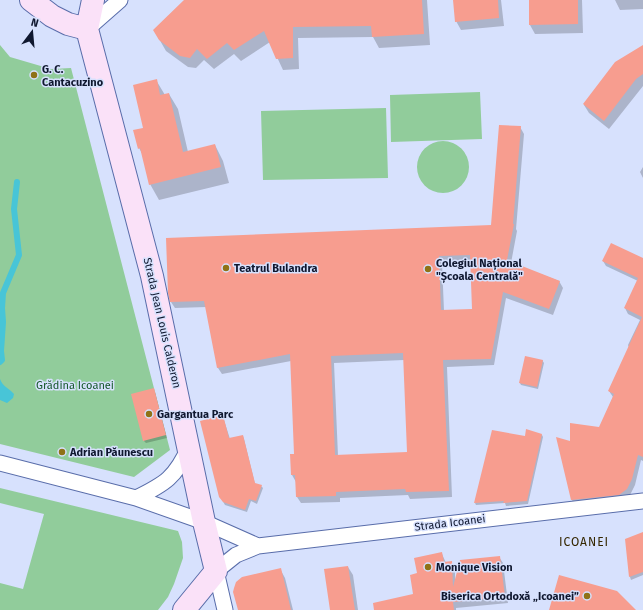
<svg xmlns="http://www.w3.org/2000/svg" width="643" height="610" viewBox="0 0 643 610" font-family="'Fira Sans',sans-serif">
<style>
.green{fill:#91cc9b}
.water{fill:#48c5d7}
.shadow{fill:#0003;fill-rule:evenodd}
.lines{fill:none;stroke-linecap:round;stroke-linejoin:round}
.stream{stroke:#48c5d7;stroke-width:6}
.building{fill:#f79d8f;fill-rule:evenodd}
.street-casing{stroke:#596daa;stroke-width:17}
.secondary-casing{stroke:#596daa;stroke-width:24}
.street{stroke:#fff;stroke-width:15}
.secondary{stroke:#fae1f8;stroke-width:22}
.poi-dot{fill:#8f7217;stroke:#d7e1fd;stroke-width:1.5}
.labels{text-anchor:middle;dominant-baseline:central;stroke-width:3;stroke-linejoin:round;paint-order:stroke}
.poi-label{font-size:11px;font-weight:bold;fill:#0f172f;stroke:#d7e1fd;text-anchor:start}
.street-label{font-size:11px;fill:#0f172f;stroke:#d7e1fd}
.park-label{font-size:11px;fill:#145728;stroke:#d7e1fd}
.neighbourhood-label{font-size:12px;letter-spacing:1px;fill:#352700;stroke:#d7e1fd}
</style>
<rect width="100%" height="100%" fill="#d7e1fd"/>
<path class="green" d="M0 45 10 57 51 69 71 68 170 450 134 477 0 444Z
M480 92 482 139 391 142 390 95Z
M386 108 388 178 263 180 261 111Z
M417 167a26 26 0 1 1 52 0a26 26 0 1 1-52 0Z
M0 488 178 531 182 542 183 558 174 584 168 597 158 610H0V583L23 589 44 514 0 503Z"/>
<path class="water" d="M0 379C3 387 9 388 14 394L13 398 7 403 0 400Z"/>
<path class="shadow" d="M185 0H427L430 45 379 48 373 37 298 38 299 69 283 70 270 42 241 61 234 54 214 69 204 60 196 68 188 67 166 51 154 30Z
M454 0H501L504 26 461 30 456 21Z
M530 0H582L583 33 535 34 530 25Z
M615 0H643V9L620 10Z
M643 47V86L609 129 589 113 584 105Z
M156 80 165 95 169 94 178 109 188 152 215 145 223 161 229 183 159 200 150 184 143 155 139 148Z
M520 127 524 134 516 229 517 231 511 263 559 281 563 288 553 315 506 298 494 365 447 367 452 497 410 499 408 495 340 498V502L301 503 297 497 296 482 292 475 295 455 291 361 222 374 218 368 207 307 175 308 171 302 492 226ZM471 261 473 310 444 311 442 263ZM404 360 408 453 338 456 334 363Z
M643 167V178L640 172Z
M643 259V461L641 460 635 485 630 495 575 506 572 500 570 442 600 428 613 397 609 391 629 348 628 345 640 320 628 314 625 308 638 281 606 266 603 261Z
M542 360 544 363 538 389 521 385 520 383Z
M155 392 167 438 146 443 144 441Z
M223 417 230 439 243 436 244 439 255 484 261 486 263 488 257 504 251 501 247 512 225 505 222 500Z
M542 435 543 437 528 504 506 506 505 503 476 505 475 503 525 437Z
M643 533V575L631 580 630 577 626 540Z
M442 554 446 563 451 562 455 568V580L499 557 503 563 508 603 456 608V610H388L415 595 418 574Z
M348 567 353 575 358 610H331Z
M280 569 285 578 293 610H239Z"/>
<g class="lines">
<path class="stream" d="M0 362 2 360 1 351 3 322 2 308 3 293 19 255 14 209 17 182"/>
</g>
<path class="building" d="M184 0H422L424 34 372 37 371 26 293 27V58L276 59 264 31 234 50 227 43 207 59 197 49 190 58 180 56 159 40 153 30Z
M453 0H498L499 18 455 22Z
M529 0H578V24L529 25Z
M643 45V74L636 79 604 121 583 104 615 62Z
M157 79 160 95 169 93 183 152 215 144 221 167 149 185 140 148 138 149 133 130 143 128 133 85Z
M499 125 521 126 513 224H514L507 260 560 281 549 309 503 292 491 359 443 360 449 491 406 492 405 489 336 492V496L296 497 295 475H291L290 454H294L290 354 217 368 204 301 170 302 168 293 166 238 491 225ZM470 255 472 309 441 310 439 256ZM403 353 407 452 335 455 331 356Z
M611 243 643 258V457L638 455 632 479 627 489 619 495 571 500 556 437 570 441V423L599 427 614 394 608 391 642 317 624 308 638 278 602 261Z
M525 356 543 360 537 387 519 383Z
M154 388 166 435 143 441 131 394Z
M223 415 229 438 243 435 255 483 262 485 256 501 249 499 245 510 223 502 219 497 200 421Z
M526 429 542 434 527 501 503 503 504 501 474 503 492 430 525 436Z
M643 532V572L629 577 625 539Z
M442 552 444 562 452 561 453 587 460 560 500 556 505 597 453 602 454 610H374L373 603 413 594 410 575 417 573 414 558Z
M348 566 355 610H330L324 569Z
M281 568 291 610H238L233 592 234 588 236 582 242 577Z
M559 575 617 591 636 610H549Z"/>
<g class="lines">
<defs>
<path id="street" d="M87 29 120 0
M0 463 136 498 204 522 258 546
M136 498C165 484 176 477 189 447
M225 610 216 571 236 555 258 546 643 501"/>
<path id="secondary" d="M31 0 52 16 68 24 87 29
M93 0 87 29 152 276 204 522 216 571 184 610"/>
</defs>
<use href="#street" class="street-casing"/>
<use href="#secondary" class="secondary-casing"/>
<use href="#street" class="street"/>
<use href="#secondary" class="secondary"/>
</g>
<g class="poi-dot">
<circle cx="34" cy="75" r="4"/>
<circle cx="226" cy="268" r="4"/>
<circle cx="428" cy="269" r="4"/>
<circle cx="149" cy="414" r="4"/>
<circle cx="62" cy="452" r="4"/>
<circle cx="428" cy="567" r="4"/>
<circle cx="587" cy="596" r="4"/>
</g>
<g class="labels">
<g class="poi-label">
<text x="42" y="69">G. C.<tspan x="42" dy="13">Cantacuzino</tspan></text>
<text x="436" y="263">Colegiul Național<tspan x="436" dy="13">"Școala Centrală"</tspan></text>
<text x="234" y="268">Teatrul Bulandra</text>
<text x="157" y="414">Gargantua Parc</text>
<text x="70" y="452">Adrian Păunescu</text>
<text x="436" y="567">Monique Vision</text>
<text x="579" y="596" text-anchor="end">Biserica Ortodoxă „Icoanei”</text>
</g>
<g class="street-label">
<text transform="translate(162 323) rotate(77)">Strada Jean Louis Calderon</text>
<text transform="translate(450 523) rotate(-7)">Strada Icoanei</text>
</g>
<g class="park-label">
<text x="75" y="385">Grădina Icoanei</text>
</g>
<g class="neighbourhood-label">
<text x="584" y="542">ICOANEI</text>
</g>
</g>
<g transform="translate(32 32) rotate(16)" stroke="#d7e1fd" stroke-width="3" paint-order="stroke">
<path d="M0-3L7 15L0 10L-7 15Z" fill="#0f172f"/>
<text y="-6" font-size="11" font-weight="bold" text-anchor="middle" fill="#0f172f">N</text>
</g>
</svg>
